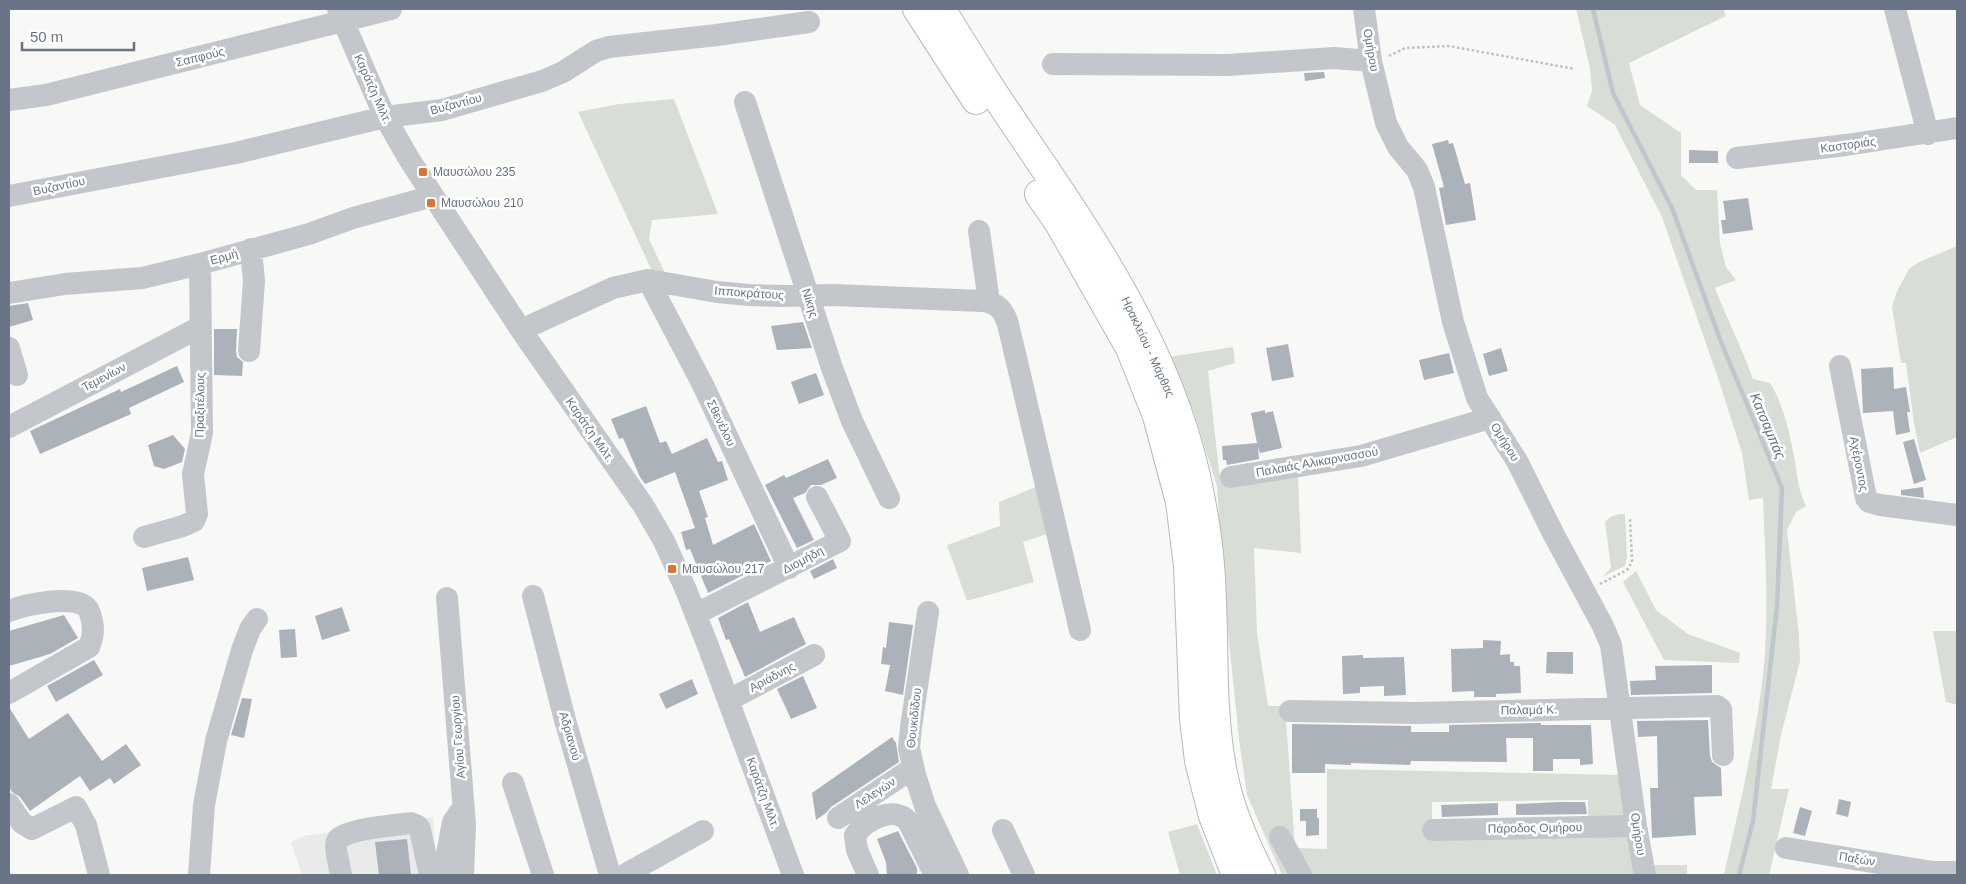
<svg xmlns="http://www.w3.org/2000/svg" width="1966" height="884" viewBox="0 0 1966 884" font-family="Arial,sans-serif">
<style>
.built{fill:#e9eaea}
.green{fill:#d8ded6}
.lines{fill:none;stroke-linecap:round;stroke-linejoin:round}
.stream{stroke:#bfc6cc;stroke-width:4.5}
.building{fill:#abb2b9}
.major-casing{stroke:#b6b9be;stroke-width:30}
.path{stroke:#bdbfc2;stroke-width:2.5;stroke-dasharray:2.5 2.5;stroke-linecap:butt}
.minor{stroke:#c3c6ca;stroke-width:22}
.major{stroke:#fff;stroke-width:28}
.poi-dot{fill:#df7231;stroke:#fff;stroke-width:2}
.labels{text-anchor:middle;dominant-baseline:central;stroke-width:5;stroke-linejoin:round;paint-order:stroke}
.street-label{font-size:12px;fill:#697587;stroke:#fff}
.poi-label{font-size:12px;fill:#697587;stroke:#fff;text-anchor:start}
.water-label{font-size:14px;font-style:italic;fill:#647682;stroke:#fff}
</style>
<rect width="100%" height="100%" fill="#f8f9f6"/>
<path class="built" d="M433 817 437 874 451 875H302L291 842 304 836Z"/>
<path class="green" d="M1576 9H1723L1726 16 1629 63 1640 105 1681 133V175L1696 190H1717L1720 243 1726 267 1736 280 1715 288C1727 319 1742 348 1753 379L1770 383C1784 405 1790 435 1795 461 1797 476 1799 492 1806 506L1796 512 1787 530 1799 635 1800 661 1781 735 1771 789H1789L1769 875H1724C1739 806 1757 736 1764 665 1769 610 1765 554 1763 498L1749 500 1742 453 1719 381 1662 217 1615 125 1587 106 1592 91 1590 68Z
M674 99 718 214 652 220 649 239 667 277 653 273 578 112 619 104Z
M1957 246V437L1920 453 1914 423 1906 363H1901L1892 307 1897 291 1909 269 1919 262Z
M1233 347 1235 363 1208 371 1219 471 1223 485 1298 472 1301 553 1254 548 1257 633 1268 706H1285L1295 848 1327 849V769L1624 775 1631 818 1588 819V800L1432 802V833L1632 832 1641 875H1282L1247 795 1239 739 1225 602 1217 486 1193 410 1169 357Z
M1041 485 1053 532 1023 542 1034 582 967 601 947 545 1000 526 999 502Z
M1619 514H1625L1627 557 1625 566 1602 577 1611 568 1605 522 1610 517Z
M1636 571 1656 610 1688 634 1740 653 1739 663 1664 660 1623 582Z
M1933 631H1957V705L1946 702Z
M1197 824 1217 875H1180L1168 832Z
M1654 865H1687V875H1656Z"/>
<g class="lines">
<path class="stream" d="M1593 9 1613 93 1672 208 1721 342 1782 488 1777 606 1753 821 1739 875"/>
</g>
<path class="building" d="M1324 72 1325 78 1305 81 1304 73Z
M1448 140 1449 144 1453 143 1465 184 1470 183 1476 220 1446 225 1439 188 1444 187 1432 144Z
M1689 150 1718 151V163H1689Z
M1748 198 1753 230 1723 234 1721 220H1726L1723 201Z
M28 303 33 320 9 327V306Z
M803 322 812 348 777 350 771 326Z
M214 329H237L236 351 237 357 243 362 242 376 214 375Z
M1288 344 1294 377 1272 381 1266 348Z
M1501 348 1508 371 1489 376 1483 354Z
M1449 353 1454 373 1424 380 1419 360Z
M177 366 184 382 129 408 131 414 40 454 30 431 120 389 121 392Z
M1893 367 1894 389 1906 387 1910 412H1907L1910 432 1896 435 1893 411 1863 413 1861 369Z
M816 373 824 395 799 404 791 382Z
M646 406 660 443 666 441 672 454 707 438 718 462 722 461 728 480 699 491 708 517 705 518 713 545 754 524 771 561 708 593 690 549 686 550 681 532 695 528 675 472 645 484 640 477 623 438 619 439 611 419Z
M1265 410V413L1273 411 1282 448 1260 453 1258 447 1259 459 1227 465 1226 460H1223L1222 446 1257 443 1251 413Z
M173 435 185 449 182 462 164 469 154 466 148 445Z
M1914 439 1926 480 1914 484 1903 442Z
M828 459 837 478 821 485H811L805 493 793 498 814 540 797 548 765 485 784 475 786 478Z
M1923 487 1924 498 1901 495V490Z
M188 557 194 580 147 591 142 568Z
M833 559 837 568 814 579 810 571Z
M748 602 760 632 794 617 806 644 745 677 729 639 726 640 718 618Z
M342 607 350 631 322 640 315 616Z
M64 615 78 638 50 654 9 666V631Z
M889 622 913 625 903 695 885 691 890 665 881 664 883 647 886 648Z
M295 629 297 657 281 658 279 630Z
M1483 640 1501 641 1500 655 1510 654V662H1514V666H1520L1521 693 1496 694V697H1474V691L1452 692 1451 649 1483 648Z
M1547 652H1573V674L1546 673Z
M1363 655V658L1404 657 1406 695 1384 696V686L1360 687V693L1343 694 1342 656Z
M94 660 103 675 56 702 47 686Z
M1712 665V693L1631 695 1630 681 1656 680 1655 666Z
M803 676 817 708 791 719 777 689Z
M692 679 698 694 666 709 659 694Z
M242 698 252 699 244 738 231 735Z
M9 707 29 739 68 713 102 761 126 744 141 765 114 784 110 778 90 791 80 776 30 811 20 797 12 792 9 787Z
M1708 720 1710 756 1712 762 1721 768 1722 796 1694 797 1696 835 1652 838 1650 788H1658L1657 736 1638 737 1637 721Z
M1541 723V725H1591L1593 764 1580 765V759H1553V771H1533V738H1506L1507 762 1411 761 1410 765 1351 763V765L1325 764V773H1292V724L1411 726V732H1449V725Z
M892 737 896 743 899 762 831 807 826 813 816 820 812 793Z
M1839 799 1851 802 1848 817 1836 814Z
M1559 802H1585L1587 814 1516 815V804Z
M1498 803V815L1442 817 1441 805Z
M1800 807 1812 811 1805 836 1793 833Z
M1300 809H1317V818H1319V835L1306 836V821H1300Z
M898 831 917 868V875H887L886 862 877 839Z
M407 839 411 875H379L375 842Z"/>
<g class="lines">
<defs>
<path id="major" d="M917 9 976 100
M941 9C960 39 979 71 999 101 1078 218 1165 336 1196 476 1202 504 1208 537 1210 565 1216 636 1209 709 1224 778 1231 812 1245 844 1261 875
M1039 194 1059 223 1130 348 1157 416 1180 502 1188 566 1194 719 1199 761 1213 816 1236 875"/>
</defs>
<use href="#major" class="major-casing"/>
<path class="path" d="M1389 56 1405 48 1449 46 1575 69
M1600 584 1627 570 1632 562 1630 518"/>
<path class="minor" d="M338 9 373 90 385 117 409 159 521 330 643 505 664 541 686 590 708 646 793 875
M1364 9 1371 61 1386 123 1398 147 1417 170 1424 187 1453 322 1477 398 1517 461 1554 535 1603 626 1611 645 1636 826 1645 875
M1895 9 1928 134
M1053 64 1228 65 1334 58 1371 61
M9 100 46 95 391 9
M745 102 832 368 852 421 889 498
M1737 158 1846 145 1957 128
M9 196 236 153 385 117 442 110 542 81 563 72 596 51 609 47 717 35 809 22
M979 231 989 302
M648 280 703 385 789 568
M9 293 65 284 142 278 200 264 309 234 353 218 433 196
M521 330 613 288 648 280 717 292 749 295 783 296 833 295 983 301C998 303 1004 311 1008 324L1080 630
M9 348 17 375
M249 351 254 281 251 249
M1840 366 1866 498 1869 502 1880 505 1957 515
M9 427 200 327
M1231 477 1361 456 1490 418
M144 537 183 526 194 521 197 514 193 474 202 433 200 264
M533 596 565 720 610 875
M447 598 465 825 463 875
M9 611C24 605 76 593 88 609 90 612 91 617 92 621 94 630 93 638 89 647L9 693
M928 612 911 727 909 748 915 775 925 806 958 875
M696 614 840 541 817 497
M729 700 814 655
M1290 711 1416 713 1717 706 1721 709 1723 755
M513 783 543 875
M9 804 22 823 32 829 76 807 86 825 99 875
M838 818 913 768
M1003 830 1024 875
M1433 830 1636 826
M1280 837 1301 875
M1786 848 1933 872H1957
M199 875 204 805 216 741 242 650 250 629 257 619
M341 875C340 867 334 847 337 841 342 829 398 825 411 823L418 826 420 830 430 875
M443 875 453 822 459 813
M624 875 703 831
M868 875 857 850 855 835C866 820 893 805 908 821L935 875"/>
<use href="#major" class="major"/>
</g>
<g class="poi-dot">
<rect x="418" y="167" width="10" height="10" rx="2.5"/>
<rect x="426" y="198" width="10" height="10" rx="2.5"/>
<rect x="667" y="564" width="10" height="10" rx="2.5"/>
</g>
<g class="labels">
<g class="street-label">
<text transform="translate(1371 50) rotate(80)">Ομήρου</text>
<text transform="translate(200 57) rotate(-14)">Σαπφούς</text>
<text transform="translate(373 89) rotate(66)">Καράτζη Μιλτ.</text>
<text transform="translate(456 104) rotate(-15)">Βυζαντίου</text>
<text transform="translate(1848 145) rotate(-8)">Καστοριάς</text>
<text transform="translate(59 186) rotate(-12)">Βυζαντίου</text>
<text transform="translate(224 257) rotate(-16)">Ερμή</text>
<text transform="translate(749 293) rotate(4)">Ιπποκράτους</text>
<text transform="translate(810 303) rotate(73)">Νίκης</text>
<text transform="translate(1148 347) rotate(65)">Ηρακλείου - Μάρθας</text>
<text transform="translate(104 377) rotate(-28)">Τεμενίων</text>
<text transform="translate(200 405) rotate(-89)">Πραξιτέλους</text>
<text transform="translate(721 423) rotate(64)">Σθενέλου</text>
<text transform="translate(590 430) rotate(55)">Καράτζη Μιλτ.</text>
<text transform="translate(1505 442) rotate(58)">Ομήρου</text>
<text transform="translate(1317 462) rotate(-10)">Παλαιάς Αλικαρνασσού</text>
<text transform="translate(1859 464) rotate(79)">Αχέροντος</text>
<text transform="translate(803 560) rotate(-28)">Διομήδη</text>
<text transform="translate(772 677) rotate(-28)">Αριάδνης</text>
<text transform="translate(1529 710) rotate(-1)">Παλαμά Κ.</text>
<text transform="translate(914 718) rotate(-84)">Θουκιδίδου</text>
<text transform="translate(570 736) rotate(74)">Αδριανού</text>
<text transform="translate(458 737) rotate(-94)">Αγίου Γεωργίου</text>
<text transform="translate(763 793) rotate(70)">Καράτζη Μιλτ.</text>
<text transform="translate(875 793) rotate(-33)">Λελεγών</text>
<text transform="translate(1535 828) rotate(-1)">Πάροδος Ομήρου</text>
<text transform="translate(1638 834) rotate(81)">Ομήρου</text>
<text transform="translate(1857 859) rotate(9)">Παξών</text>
</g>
<g class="poi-label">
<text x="433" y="172">Μαυσώλου 235</text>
<text x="441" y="203">Μαυσώλου 210</text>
<text x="682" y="569">Μαυσώλου 217</text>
</g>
<g class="water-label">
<text transform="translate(1768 426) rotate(67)">Κατσαμπάς</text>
</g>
</g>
<rect width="1966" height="884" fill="none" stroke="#697587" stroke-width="20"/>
<path d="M22 42v8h112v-8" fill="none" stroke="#697587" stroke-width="2.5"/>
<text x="30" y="42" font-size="15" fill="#697587" stroke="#ffffff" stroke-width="4" paint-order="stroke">50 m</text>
</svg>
